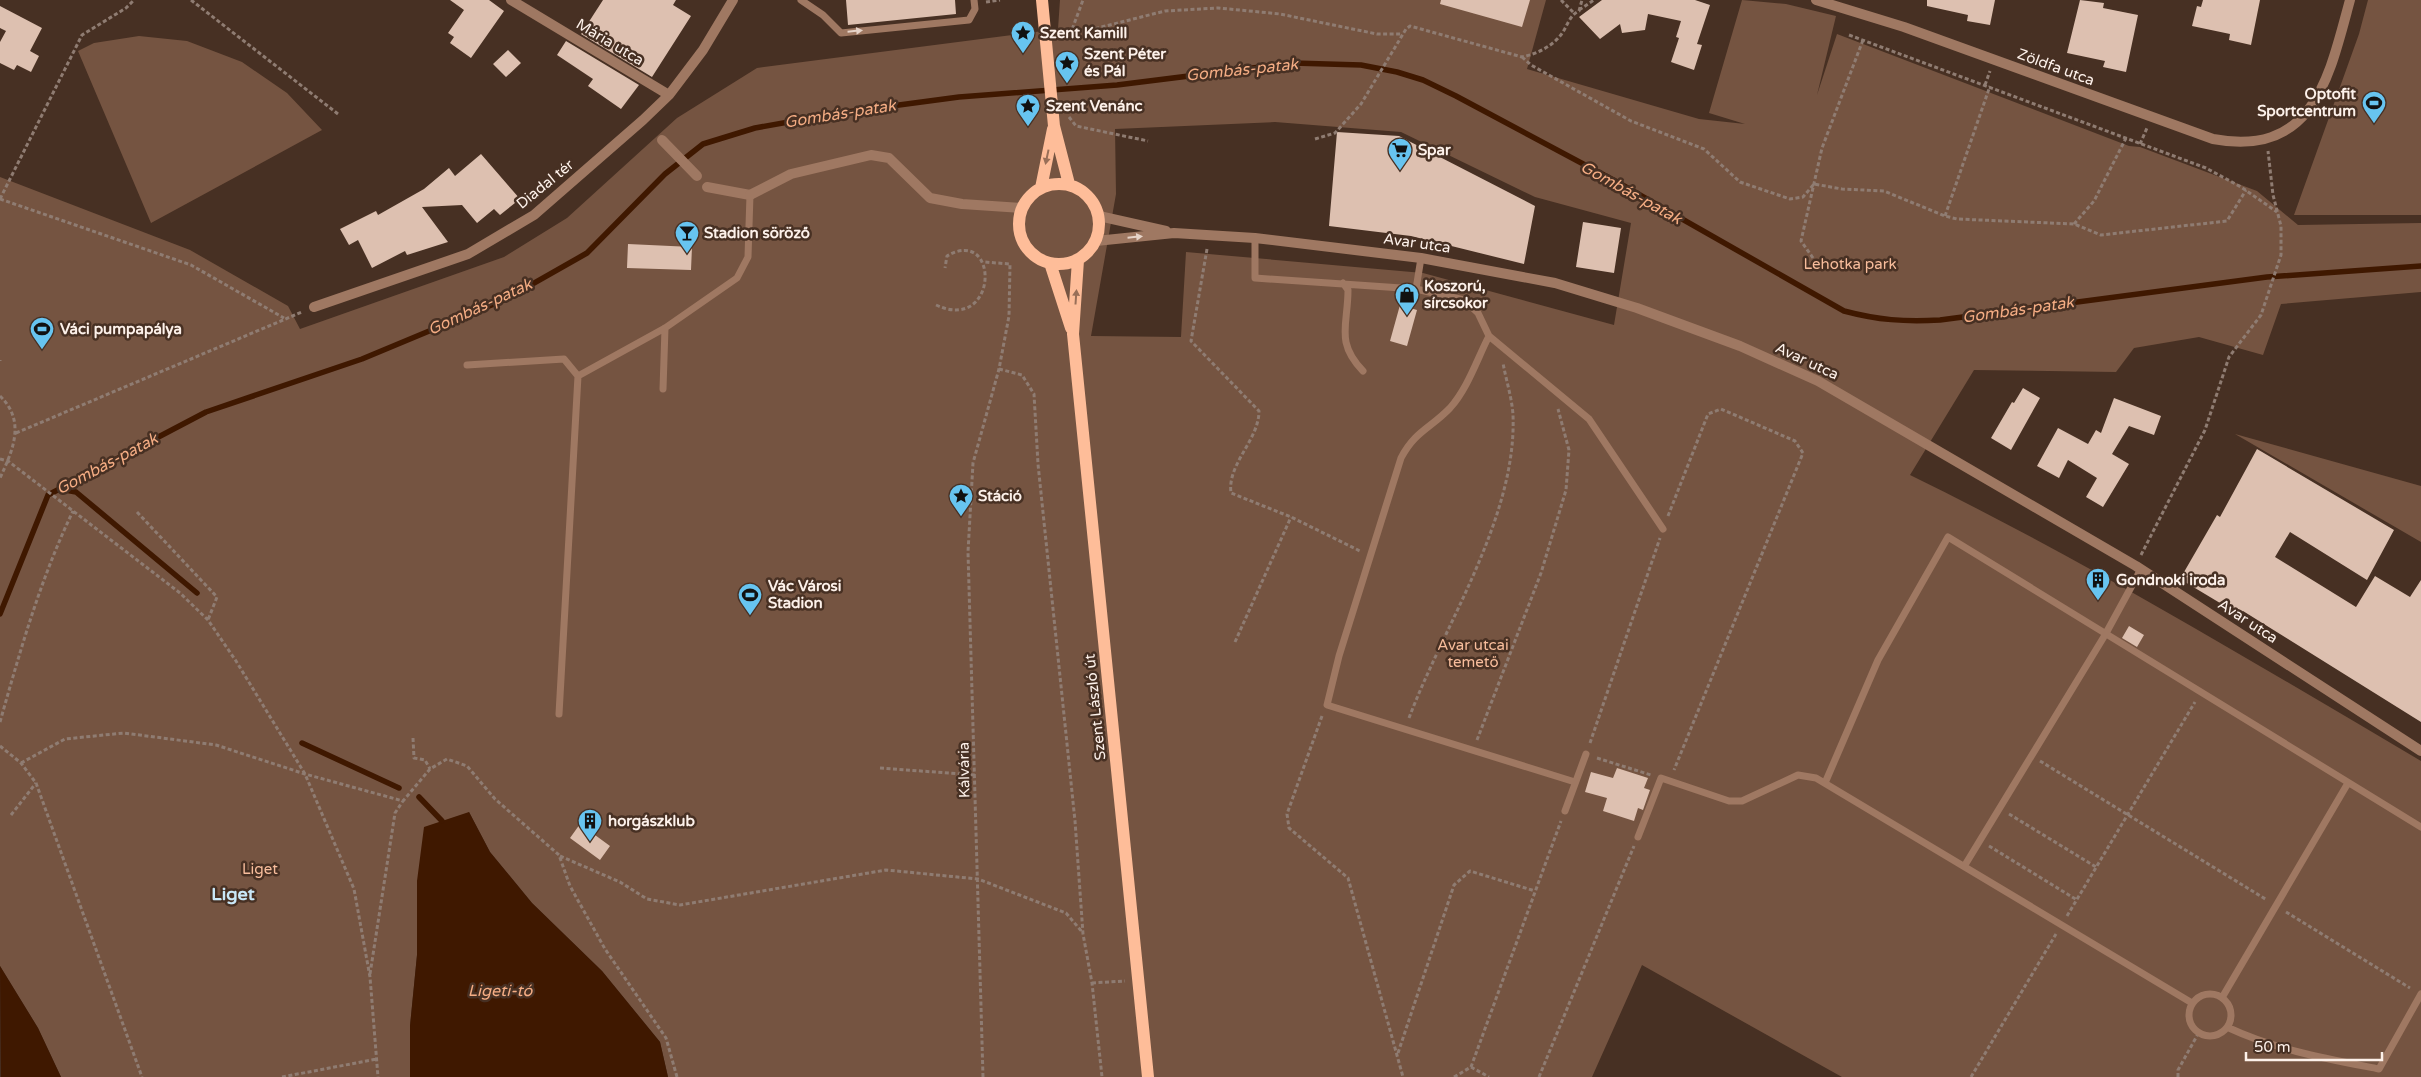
<svg xmlns="http://www.w3.org/2000/svg" width="2421" height="1077" viewBox="0 0 2421 1077" font-family="'Varela Round',sans-serif">
<style>
.green{fill:#755441;fill-rule:evenodd}
.water{fill:#3f1800}
.lines{fill:none;stroke-linecap:round;stroke-linejoin:round}
.stream{stroke:#3f1800;stroke-width:5.5}
.building{fill:#ddc0b0}
.path{stroke:#8f7c72;stroke-width:3;stroke-dasharray:4 2.5;stroke-linecap:butt}
.service{stroke:#9f7862;stroke-width:7}
.pedestrian{stroke:#9f7862;stroke-width:10}
.minor{stroke:#9f7862;stroke-width:10}
.primary{stroke:#febd99;stroke-width:12}
.oneway{fill:#e6d3c8}
.oneway2{fill:#996f58}
.labels{text-anchor:middle;dominant-baseline:central;stroke-width:5;stroke-linejoin:round;paint-order:stroke}
.poi-label{font-size:15px;font-weight:bold;fill:#fdf1ea;stroke:#473023;text-anchor:start}
.street-label{font-size:15px;fill:#fdf1ea;stroke:#473023}
.park-label{font-size:15px;fill:#f8bd9c;stroke:#473023}
.water-label{font-size:16px;font-style:italic;fill:#f5ad84;stroke:#473023}
.quarter-label{font-size:18px;font-weight:bold;fill:#c9e8f8;stroke:#473023}
</style>
<rect width="100%" height="100%" fill="#473023"/>
<path class="green" d="M1060 0H1546L1527 69 1699 119 1745 124 1709 113 1742 0 1786 4 1836 16 1817 95 1837 34 2129 146 2140 147 2257 191 2298 225 2421 223V292L2281 304 2263 355 2199 337 2134 348 2116 372 1974 370 1910 475C2086 561 2253 662 2421 761V1077H1842L1642 965 1592 1077H668L660 1042 602 971 532 903 490 852 469 812 417 881V955L410 1026V1077H61L38 1028 0 966V177L190 250 288 306 300 329 504 257 567 218 677 118 757 68 1058 29ZM1275 122 1401 132 1535 197 1631 223 1614 325 1423 273 1186 252 1181 337 1091 336 1116 194 1115 129Z
M2368 0H2421V215H2294L2359 34Z
M139 36 187 41 242 62 287 93 322 130 151 223 78 51 94 43Z
M2235 434 2421 486V542Z"/>
<path class="water" d="M469 812 490 852 532 903 602 971 660 1042 668 1077H410V1026L417 955V881L424 827Z
M0 966 38 1028 61 1077H1Z"/>
<g class="lines">
<path class="stream" d="M60 489 76 492 197 593
M0 614 48 495 206 412 362 359 506 299 587 253 665 174 703 144 755 128 839 113 959 97 1117 85 1293 63 1361 65 1397 72 1423 80 1456 96 1617 182 1844 311C1878 320 1904 322 1940 320L2267 277 2421 266
M302 743 399 788
M419 797 442 821"/>
</g>
<path class="building" d="M450 0H489L504 11 471 58 450 43 454 37 448 33 464 10Z
M603 0H676L673 5 691 16 652 77 581 34Z
M846 0H955L956 14 848 25Z
M1441 0H1530L1522 27 1440 4Z
M1602 0H1695L1710 5 1697 44 1702 45 1694 70 1671 62 1679 38 1676 37 1681 21 1648 14 1645 30 1622 33 1620 24 1600 39 1579 17Z
M1927 0H1995L1990 25 1967 21 1968 15 1927 6Z
M2080 0 2104 3 2103 8 2138 15 2126 72 2103 67 2105 61 2067 53Z
M2203 0H2260L2251 45 2229 40 2230 34 2192 26 2197 6 2201 7Z
M0 6 42 28 30 51 39 56 31 72 17 65 14 70 0 63V42L6 31 0 28Z
M566 41 639 85 621 109 588 86 593 79 557 55Z
M508 50 521 63 506 77 493 64Z
M1337 132 1399 136 1535 206 1524 264 1411 236 1329 226Z
M481 154 520 199 500 215 494 209 477 223 462 205 422 207 448 242 407 255 405 251 372 268 358 240 349 245 340 229 376 211 378 215 424 189 449 168 455 176Z
M1583 222 1621 228 1614 273 1576 267Z
M628 244 692 247 691 270 627 268Z
M1400 305 1417 310 1407 346 1390 341Z
M2023 388 2040 398 2011 450 1991 438 2012 402 2014 403Z
M2114 398 2161 416 2154 435 2129 426 2112 454 2129 464 2103 507 2086 497 2097 478 2068 460 2059 478 2037 466 2058 428 2088 444 2096 430 2101 433Z
M2257 449 2394 530 2367 580 2290 532 2275 557 2356 607 2375 576 2410 597 2421 580V722L2243 611 2240 615 2180 579 2217 515 2220 517Z
M2129 626 2144 635 2137 647 2122 638Z
M1617 768 1648 778 1644 788 1650 790 1643 810 1638 808 1634 821 1603 811 1607 798 1585 792 1591 772 1613 778Z
M580 824 610 846 600 860 570 838Z"/>
<g class="lines">
<path class="path" d="M191 0 338 114
M1561 0 1574 13
M986 2 1000 0
M1579 10 1594 0
M1070 35 1165 11 1218 8 1280 14 1377 34H1402
M1070 35 1083 0
M1849 35 2206 168 2241 187 2277 212
M1522 57 1531 65 1631 121 1704 149 1740 182 1790 199 1803 197 1814 184 1842 189 1884 191 1945 216 1957 219 2074 224 2101 235 2227 221 2246 190
M1985 85 1990 71
M1069 117 1076 126 1148 141
M1315 139 1335 133 1361 104 1406 29 1410 26 1522 57C1536 54 1551 47 1560 36 1567 28 1569 15 1579 11L1582 0
M2140 144 2147 128
M0 199 191 265 284 318
M0 199 82 35 126 8 134 0
M1945 216 1990 86
M2074 224 2094 201 2126 138
M1207 249 1191 341 1259 411C1259 440 1227 464 1231 493L1291 517 1360 551
M1813 258 1801 241 1822 148 1863 40
M936 305C999 334 1000 225 947 256L945 268
M0 361V360
M999 369 1022 375 1034 394 1038 464 1075 821 1083 934 1092 983 1102 1077
M0 396C26 421 13 450 0 478
M16 433 302 312
M0 459 8 461 180 593 208 620 236 661 305 774 354 889 370 977 378 1077
M137 512 217 597 208 620
M1668 516 1708 414 1721 409 1795 441 1803 453 1674 770
M2141 555 2205 430 2229 357 2261 315 2281 255V226L2273 195 2268 151
M1235 642 1291 517
M1322 716 1287 814 1289 828 1348 878 1403 1077
M1409 718C1444 625 1517 517 1513 415 1512 398 1506 380 1503 363
M0 722C21 648 40 580 73 511
M413 738 414 758 425 760 430 769
M1477 740 1541 573 1566 490 1569 450 1558 409
M1590 743 1660 538
M0 746 21 763 36 783 142 1077
M1597 758 1651 775
M2040 761 2267 900
M21 763 65 739 124 733 216 745 305 774 403 801 430 769 447 759 467 766 495 799 559 855 570 886 605 949 666 1038 677 1077
M880 768 975 775
M2009 814 2096 867
M11 815 36 783
M1989 846 2077 900
M560 856 620 882 647 899 680 905 886 870 978 879 1066 913 1083 933
M2286 912 2410 988
M2067 916 2195 702
M370 974 395 813 403 801
M1092 983 1125 981
M1398 1053 1454 885 1470 871 1535 891
M1471 1067 1489 1077
M282 1077 377 1059
M983 1077 968 552 973 463 999 369 1009 316 1010 264 984 262
M1454 1077 1471 1067 1561 821
M1539 1077 1634 846
M1971 1077 2056 934
M2178 1077V1070L2198 1034"/>
<path class="service" d="M801 0 823 15 841 33 969 20 975 9 974 0
M1255 238V278L1416 289 1464 300 1478 313 1489 336 1589 419 1663 529
M1343 283 1348 290C1348 325 1335 342 1363 371
M1416 289 1421 258
M1489 336C1477 359 1468 388 1450 408 1431 428 1415 431 1401 458L1339 656 1327 705 1575 782
M467 365 564 359 578 376
M663 389 665 328
M559 714 578 376 665 328 737 278 748 257 750 195
M1825 783 1878 660 1948 537 2421 827
M1565 811 1586 754
M1638 837 1661 778 1729 801H1742L1798 775 1816 778 2192 1003
M1965 865 2105 635 2141 569
M2189 1015a21 21 0 1 1 42 0a21 21 0 1 1-42 0Z
M2223 996 2348 783
M2229 1028C2276 1050 2328 1059 2379 1069L2421 994"/>
<path class="pedestrian" d="M662 140 697 176
M707 187 750 195"/>
<path class="minor" d="M511 0 669 95
M1816 0 1904 27 2213 139C2314 158 2329 77 2350 0
M750 195 791 174 871 155 889 158 930 198 962 204 1022 208
M1099 216 1166 231
M1096 241 1174 233 1255 238 1421 258 1555 283 1637 308 1740 346 1818 381 2136 566 2421 751
M314 307 468 254 534 215 643 120 669 95 703 50 733 0"/>
<path class="primary" d="M1042 0 1054 126 1069 184
M1019 224a40 40 0 1 1 80 0a40 40 0 1 1-80 0Z
M1041 188 1053 129
M1078 260 1073 334 1148 1077
M1050 263 1071 328"/>
</g>
<defs><path id="oneway-solid" d="M-6-.8H1V-3.2L6.5 0L1 3.2V.8H-6Z" transform="scale(1.25)"/></defs>
<g class="oneway">
<use href="#oneway-solid" transform="translate(855 31) rotate(-6)"/>
<use href="#oneway-solid" transform="translate(1135 237) rotate(-6)"/>
</g>
<g class="oneway2">
<use href="#oneway-solid" transform="translate(1047 157) rotate(102)"/>
<use href="#oneway-solid" transform="translate(1076 297) rotate(-86)"/>
</g>
<defs>
<symbol id="sight-pin" viewBox="-11 -11 22 30"><path d="M0 17L-7.5 6A9.5 9.5 0 1 1 7.5 6Z" fill="#67c4f0" stroke="#473023"/><path d="M0-6L1.8-2.2L6-1.7L2.9 1.2L3.7 5.4L0 3.3L-3.7 5.4L-2.9 1.2L-6-1.7L-1.8-2.2Z" fill="#111"/></symbol>
<symbol id="stadium-pin" viewBox="-11 -11 22 30"><path d="M0 17L-7.5 6A9.5 9.5 0 1 1 7.5 6Z" fill="#67c4f0" stroke="#473023"/><path d="M0-5a6.5 5 0 1 0 0 10a6.5 5 0 1 0 0-10ZM-3.5-1.8h7v3.6h-7Z" fill="#111"/></symbol>
<symbol id="supermarket-pin" viewBox="-11 -11 22 30"><path d="M0 17L-7.5 6A9.5 9.5 0 1 1 7.5 6Z" fill="#67c4f0" stroke="#473023"/><path d="M-6-5.5h2.5l.6 2H6L4.5 2H-2.5L-4.4-4H-6ZM-1.5 3.2a1.3 1.3 0 1 0 .1 0ZM3 3.2a1.3 1.3 0 1 0 .1 0Z" fill="#111"/></symbol>
<symbol id="bar-pin" viewBox="-11 -11 22 30"><path d="M0 17L-7.5 6A9.5 9.5 0 1 1 7.5 6Z" fill="#67c4f0" stroke="#473023"/><path d="M-6-5H6L.8 .8V4.5H3.5V6h-7V4.5H-.8V.8Z" fill="#111"/></symbol>
<symbol id="shop-pin" viewBox="-11 -11 22 30"><path d="M0 17L-7.5 6A9.5 9.5 0 1 1 7.5 6Z" fill="#67c4f0" stroke="#473023"/><path d="M-5-2.5h2.3a2.7 3.5 0 0 1 5.4 0H5L5.5 6h-11ZM-1.5-2.5h3a1.5 2.3 0 0 0-3 0Z" fill="#111"/></symbol>
<symbol id="building-pin" viewBox="-11 -11 22 30"><path d="M0 17L-7.5 6A9.5 9.5 0 1 1 7.5 6Z" fill="#67c4f0" stroke="#473023"/><path d="M-4-6H4V6H1V3H-1V6H-4ZM-2.5-4.3h1.7v1.8h-1.7ZM.8-4.3h1.7v1.8H.8ZM-2.5-1h1.7V.8h-1.7ZM.8-1h1.7V.8H.8Z" fill="#111"/></symbol>
</defs>
<g fill-rule="evenodd">
<use href="#sight-pin" x="1009" y="19" width="28" height="38"/>
<use href="#sight-pin" x="1053" y="49" width="28" height="38"/>
<use href="#stadium-pin" x="2360" y="89" width="28" height="38"/>
<use href="#sight-pin" x="1014" y="92" width="28" height="38"/>
<use href="#supermarket-pin" x="1386" y="136" width="28" height="38"/>
<use href="#bar-pin" x="673" y="219" width="28" height="38"/>
<use href="#shop-pin" x="1393" y="281" width="28" height="38"/>
<use href="#stadium-pin" x="28" y="315" width="28" height="38"/>
<use href="#sight-pin" x="947" y="482" width="28" height="38"/>
<use href="#building-pin" x="2084" y="566" width="28" height="38"/>
<use href="#stadium-pin" x="736" y="581" width="28" height="38"/>
<use href="#building-pin" x="576" y="807" width="28" height="38"/>
</g>
<g class="labels">
<g class="poi-label">
<text x="1040" y="33">Szent Kamill</text>
<text x="1084" y="54">Szent Péter<tspan x="1084" dy="17">és Pál</tspan></text>
<text x="2356" y="94" text-anchor="end">Optofit<tspan x="2356" dy="17">Sportcentrum</tspan></text>
<text x="1046" y="106">Szent Venánc</text>
<text x="1418" y="150">Spar</text>
<text x="704" y="233">Stadion söröző</text>
<text x="1424" y="286">Koszorú,<tspan x="1424" dy="17">sírcsokor</tspan></text>
<text x="60" y="329">Váci pumpapálya</text>
<text x="978" y="496">Stáció</text>
<text x="2116" y="580">Gondnoki iroda</text>
<text x="768" y="586">Vác Városi<tspan x="768" dy="17">Stadion</tspan></text>
<text x="608" y="821">horgászklub</text>
</g>
<g class="street-label">
<text transform="translate(610 42) rotate(31)">Mária utca</text>
<text transform="translate(2056 67) rotate(20)">Zöldfa utca</text>
<text transform="translate(545 184) rotate(-39)">Diadal tér</text>
<text transform="translate(1417 243) rotate(8)">Avar utca</text>
<text transform="translate(1807 361) rotate(25)">Avar utca</text>
<text transform="translate(2248 621) rotate(33)">Avar utca</text>
<text transform="translate(1095 707) rotate(-96)">Szent László út</text>
<text transform="translate(964 770) rotate(-91)">Kálvária</text>
</g>
<g class="park-label">
<text x="1850" y="264">Lehotka park</text>
<text x="1473" y="645">Avar utcai<tspan x="1473" dy="17">temető</tspan></text>
<text x="260" y="869">Liget</text>
</g>
<g class="water-label">
<text transform="translate(1242 70) rotate(-6)">Gombás-patak</text>
<text transform="translate(840 114) rotate(-9)">Gombás-patak</text>
<text transform="translate(1631 193) rotate(29)">Gombás-patak</text>
<text transform="translate(480 307) rotate(-25)">Gombás-patak</text>
<text transform="translate(2018 310) rotate(-8)">Gombás-patak</text>
<text transform="translate(107 464) rotate(-28)">Gombás-patak</text>
<text x="500" y="991">Ligeti-tó</text>
</g>
<g class="quarter-label">
<text x="233" y="894">Liget</text>
</g>
</g>
<path d="M2246 1052v8h136v-8" fill="none" stroke="#fdf1ea" stroke-width="2.5"/>
<text x="2254" y="1052" font-size="15" fill="#fdf1ea" stroke="#473023" stroke-width="4" paint-order="stroke">50 m</text>
</svg>
